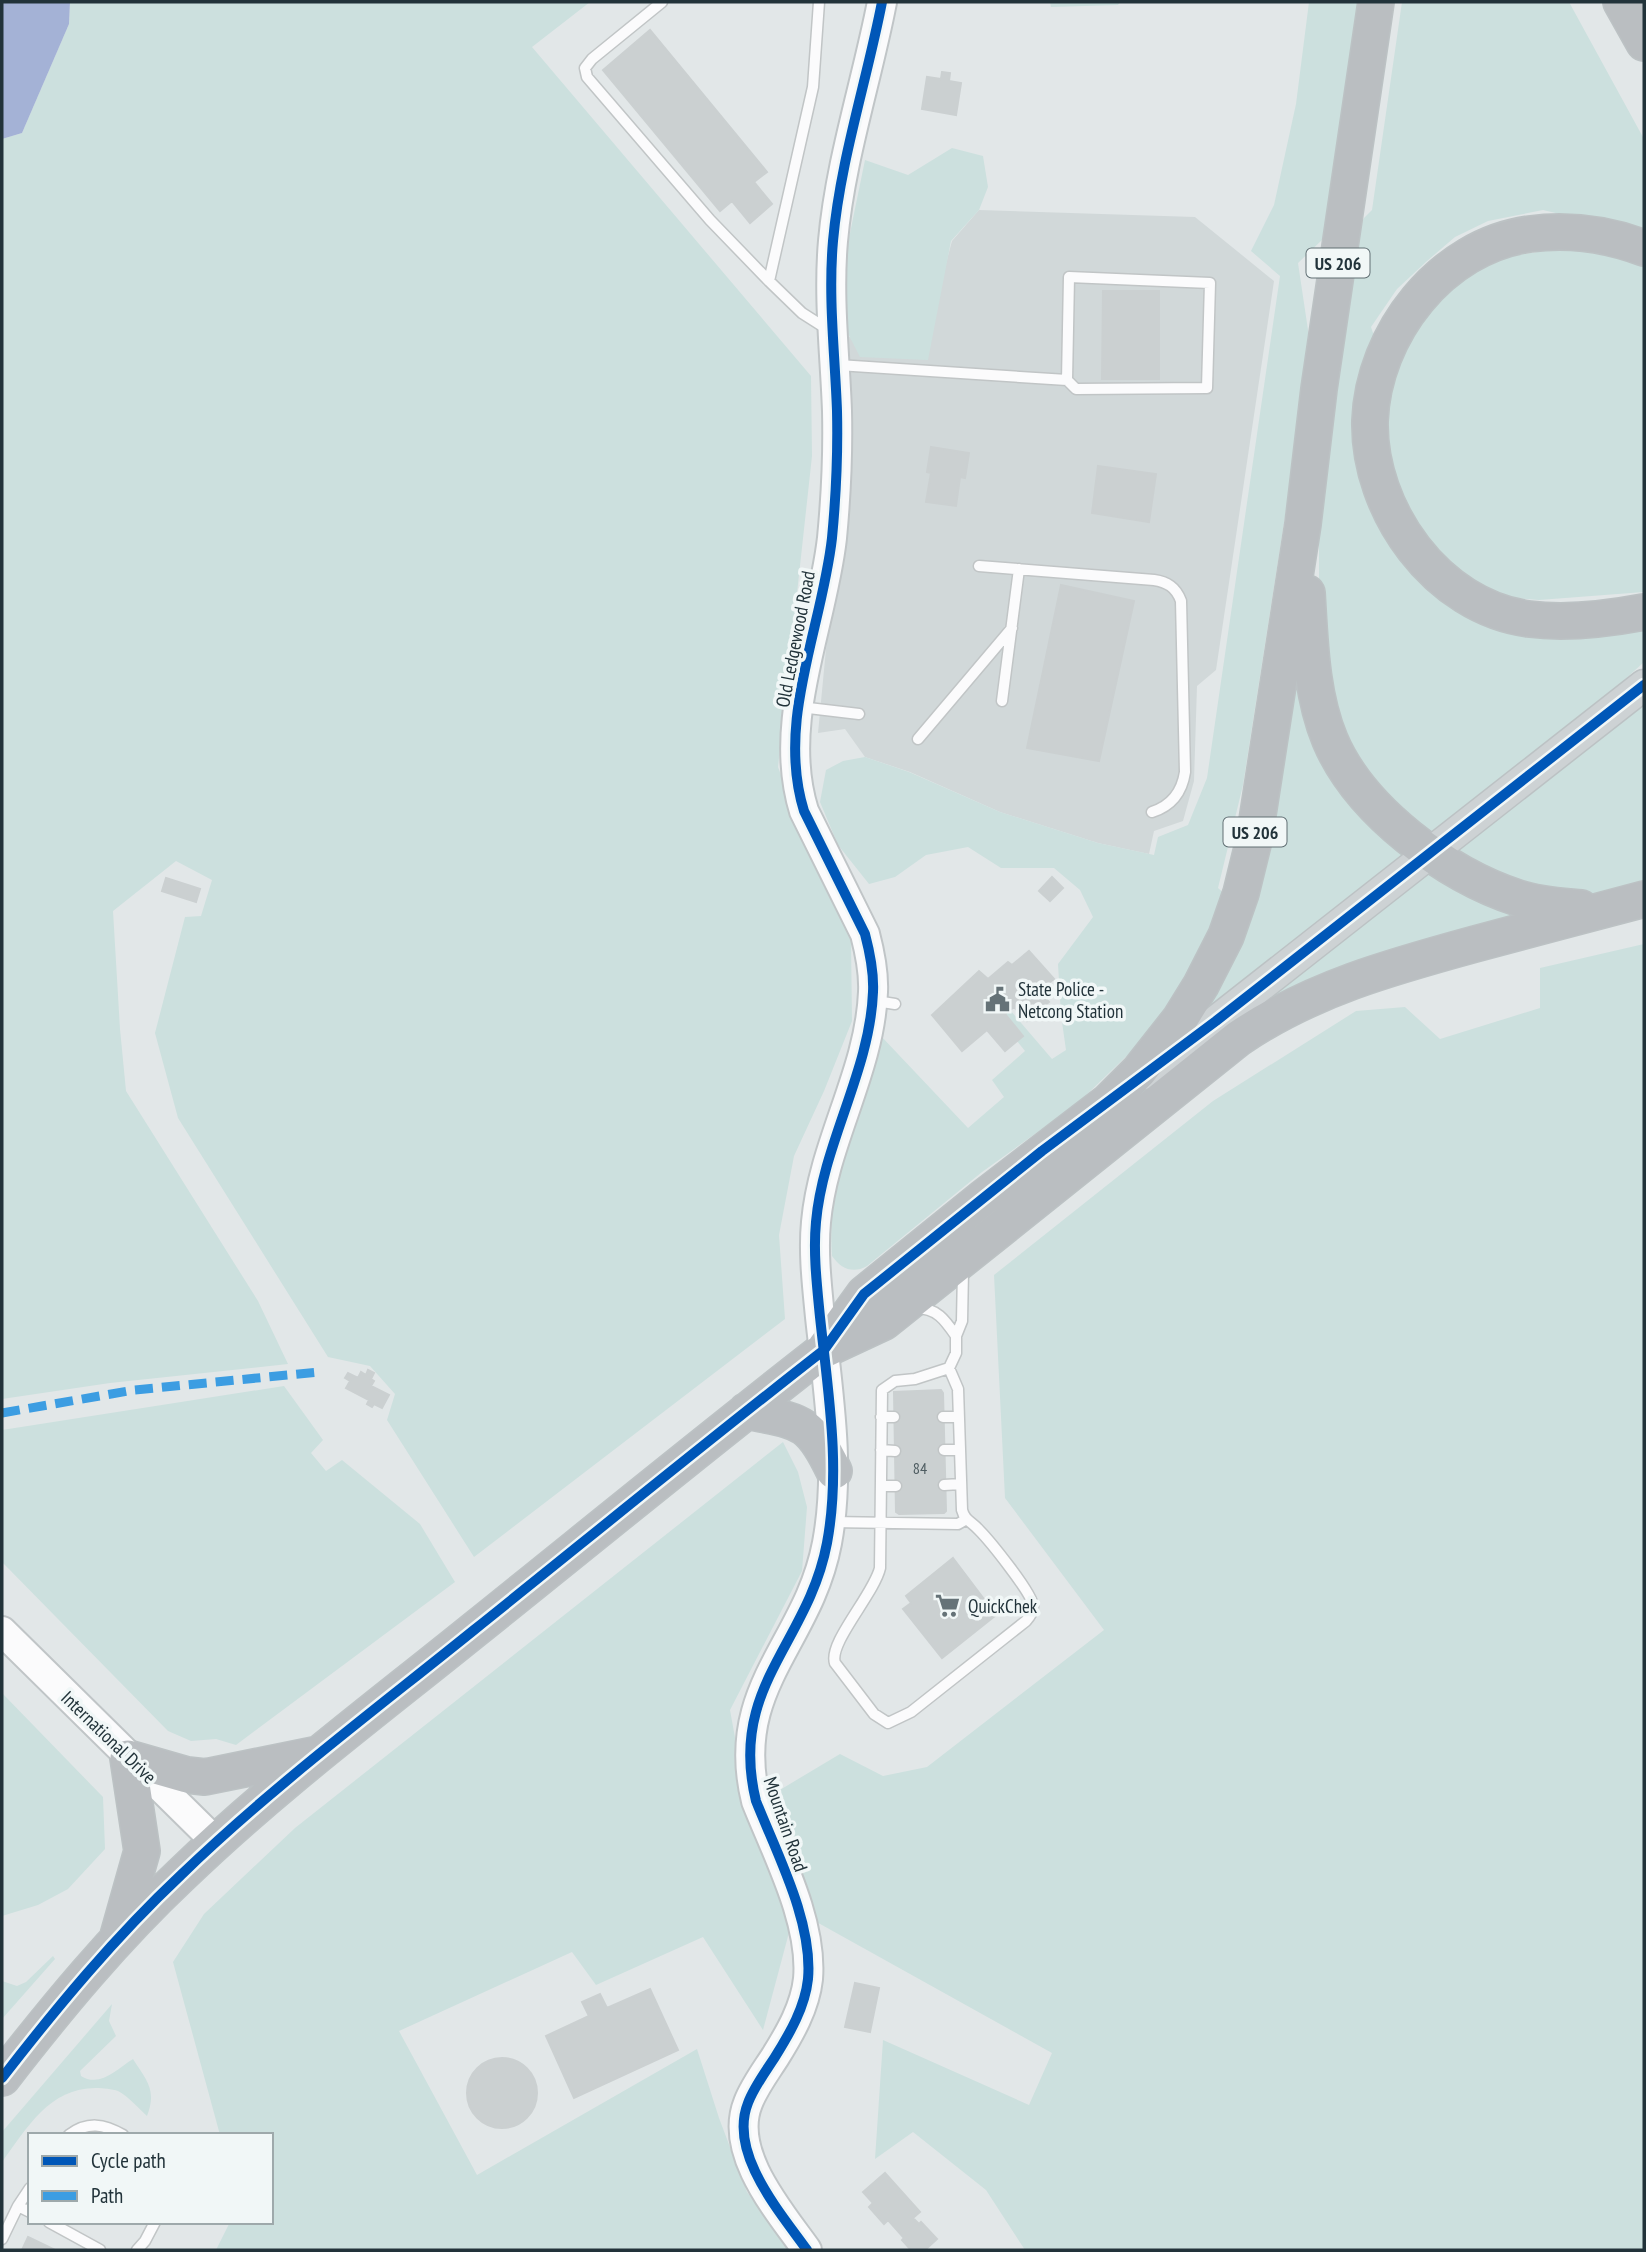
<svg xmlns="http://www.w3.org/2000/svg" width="1646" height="2252" viewBox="0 0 1646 2252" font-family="'PT Sans Narrow',sans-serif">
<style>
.built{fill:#d1d8d9}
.green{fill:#cce0de}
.water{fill:#a4b2d6}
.building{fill:#cbd0d1;stroke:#cbd0d1;stroke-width:2}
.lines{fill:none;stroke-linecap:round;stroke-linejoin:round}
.lane-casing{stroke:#c1c5c6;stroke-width:13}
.secondary-casing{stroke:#c0c5c7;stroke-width:32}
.primary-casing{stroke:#bcc2c4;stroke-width:33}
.highway-casing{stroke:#bcc2c4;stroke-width:38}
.lane{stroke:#fbfbfc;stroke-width:10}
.secondary{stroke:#fbfbfc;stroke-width:28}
.primary{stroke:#cdd2d4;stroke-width:30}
.highway{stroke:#babec1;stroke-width:35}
.quiet{stroke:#3c9de2;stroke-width:9;stroke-dasharray:18 9;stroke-linecap:butt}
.cycleway-casing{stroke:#f1f7f7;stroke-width:15}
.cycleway{stroke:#0057b8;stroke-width:10}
.labels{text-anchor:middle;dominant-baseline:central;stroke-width:7;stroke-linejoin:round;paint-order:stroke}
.number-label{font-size:16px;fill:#4d5b60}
.shield{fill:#f1f7f7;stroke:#606e73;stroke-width:2}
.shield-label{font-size:18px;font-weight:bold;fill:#22333a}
.street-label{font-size:19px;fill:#22333a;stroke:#f1f7f7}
.poi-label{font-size:19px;fill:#22333a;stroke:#f1f7f7;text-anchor:start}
</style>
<rect width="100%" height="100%" fill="#e2e7e8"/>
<path class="built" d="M979 210 1195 217 1274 281 1216 670 1197 686 1194 781 1183 821 1154 831 1149 854 1098 843 1000 812 910 772 865 757 845 729 818 733 826 649 847 497 850 401 848 337 925 341 952 241Z"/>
<path class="green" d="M70 2H590L532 47 811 376 812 456 778 767 814 866 851 941 852 1021 824 1091 794 1156 779 1235 785 1319 474 1557 387 1420 395 1394 370 1366 328 1357 178 1118 155 1033 185 917 201 916 212 880 176 861 113 911 120 1029 126 1091 258 1301 288 1364 110 1383 2 1399V139L22 133 69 24Z
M1050 2H1120L1118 5 1051 7Z
M1309 2H1359L1323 239 1298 263 1311 350 1243 785 1218 888 1227 896 1189 981 1139 1044 1078 1103 982 1172 867 1266C853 1274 841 1269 832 1256 826 1179 857 1107 880 1035L968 1128 1004 1097 992 1080 1025 1051 1017 1041 1023 1035 1005 1014 1010 1010 1052 1059 1066 1050 1061 1015 1058 964 1093 917 1080 890 1054 868H1001L968 847 926 855 895 877 869 884 838 845 820 802 826 770 843 761 865 757 909 772 1000 812 1098 843 1154 855 1158 837 1188 825 1207 778 1280 276 1251 251 1274 205 1296 104Z
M1402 2H1569L1644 139V234L1543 210 1488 221 1455 237 1427 261 1397 289 1371 327 1375 339 1360 440 1475 612 1644 625V662L1609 694 1431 836 1372 787 1334 713 1319 598V508L1357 231 1364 218 1372 210Z
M952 148 983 156 988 187 979 210 951 241 928 360 860 357 843 324V282L849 238 865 160 908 175Z
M1557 249C1591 248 1613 254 1644 267V592L1539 600 1500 597 1456 572 1416 531 1384 449 1389 380 1425 313 1457 284 1482 269 1510 256Z
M1296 662 1409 852 1201 1018Z
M1644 701V884L1592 895 1548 894 1458 854 1457 849Z
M1434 869 1540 912 1257 1008Z
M1644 944V2250H1025L986 2190 913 2132 875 2159 883 2040 1029 2105 1052 2053 795 1910 763 2030 703 1937 596 1985 572 1952 399 2031 477 2175 697 2049 719 2118 747 2192 792 2250H216L230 2222H271V2135H220L173 1962 204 1914 295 1828 783 1442 798 1472 807 1507 802 1571 730 1710 748 1809 840 1754 883 1776 927 1767 1104 1630 1005 1498 994 1275 1213 1101 1356 1011 1405 1007 1440 1039 1540 1008V968Z
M284 1386 323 1440 311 1453 326 1471 342 1460 420 1524 455 1582 236 1745 216 1739 191 1741 168 1731 2 1562V1430Z
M2 1693 103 1797 105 1849 68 1889 38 1905 2 1916Z
M53 1956 55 1959 2 2019V1981L17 1986 26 1982Z
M112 2004 109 2021 116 2036 80 2071 81 2076C100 2088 117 2069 133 2059 147 2081 157 2090 147 2116 139 2109 128 2096 118 2091 112 2089 103 2088 96 2088 49 2088 27 2128 2 2162V2132Z"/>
<path class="water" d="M2 2H70L69 24 22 133 2 139Z"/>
<path class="building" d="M650 30 767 172 754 182 772 204 750 223 732 201 720 211 603 70Z
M942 72 950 73 949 81 961 83 956 115 922 109 927 77 941 79Z
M1103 291H1159V379H1102Z
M931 447 969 453 965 478 960 477 956 506 926 502 931 473 927 472Z
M1098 466 1156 474 1149 522 1092 513Z
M1061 585 1134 601 1099 761 1027 748Z
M1052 877 1063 888 1050 901 1039 891Z
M166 878 200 889 196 902 162 891Z
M1029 951 1054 979 1039 991 1049 1002 1027 1021 1014 1007 1005 1014 1023 1036 1005 1051 987 1030 962 1051 932 1015 979 971 988 979 1008 962 1012 965Z
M368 1370 374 1373 371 1379 374 1381 371 1386 389 1395 382 1408 374 1404 372 1407 367 1404 369 1400 346 1388 350 1381 345 1378 348 1373 358 1378 361 1372 366 1375Z
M941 1390 943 1393 946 1511 944 1513 899 1514 896 1512 894 1392Z
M953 1558 996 1615 942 1658 903 1609 911 1603 906 1596Z
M855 1983 879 1988 870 2032 845 2027Z
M650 1989 678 2050 574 2098 546 2036 589 2016 582 2002 600 1994 607 2008Z
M467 2093a35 35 0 1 1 70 0a35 35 0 1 1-70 0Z
M885 2173 920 2212 913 2218 919 2224 921 2222 937 2239 925 2250H911L902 2240 904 2238 888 2220 884 2224 869 2207 873 2203 863 2192Z
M28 2237 55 2250H22Z"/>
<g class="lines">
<defs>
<path id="lane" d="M662 2 592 59 585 68 587 77 710 220 769 281 802 313 824 327H828
M1069 277 1210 283 1207 388 1076 389 1067 380Z
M769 281 813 87 819 2
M838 365 1067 380
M979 566 1154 580C1167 582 1176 587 1181 601L1185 772C1182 792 1171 806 1152 812
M1002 701 1019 569
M800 707 859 714
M918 739 1012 628
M876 1001 895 1004
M916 1308C937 1308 945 1320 956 1336L962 1321 963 1271
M949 1368 915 1379 895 1381 882 1390 880 1568C874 1594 828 1643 835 1663L874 1714 888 1723 911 1712 1026 1621C1030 1616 1033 1612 1033 1606 1033 1594 989 1540 979 1530 971 1521 965 1521 962 1510L958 1389 949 1368 956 1353V1336
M881 1417H894
M943 1417H958
M881 1450 895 1451
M944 1450H959
M944 1485 961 1484
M881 1486H896
M831 1522 958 1524 965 1520
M69 2135C88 2121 104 2124 123 2135
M18 2206 30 2188
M49 2222 100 2250
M2 2239 18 2206 30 2212
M137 2250 145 2241 155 2222"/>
<path id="secondary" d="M2 1631 216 1842
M807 2250C780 2212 728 2153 748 2103 754 2087 766 2071 775 2057 790 2033 805 2007 808 1979 813 1922 777 1854 756 1801 728 1687 808 1644 827 1543 841 1468 828 1392 820 1317 817 1286 813 1253 816 1222 823 1143 870 1071 873 992 874 972 870 953 865 934L804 811C776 721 822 628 832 538 836 496 838 454 837 411 835 355 828 298 833 241 840 161 867 80 882 2"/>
<path id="primary" d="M1145 1074 1216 1021 1644 685"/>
<path id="highway" d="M1621 2 1644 43
M1644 248C1607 234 1569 229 1530 234 1441 246 1373 334 1370 421 1368 510 1437 607 1529 619 1567 624 1607 619 1644 612
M1307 593C1310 642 1311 694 1330 740 1360 811 1447 875 1518 898 1539 905 1560 906 1581 908
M825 1348 864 1294 984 1197 1109 1101 1139 1071 1180 1019 1201 985 1226 936 1241 893 1254 840 1303 524 1319 389 1376 2
M746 1411C799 1422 809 1418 834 1471
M118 1936 142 1851 128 1758 187 1775 205 1777 318 1754
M2 2078C57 2007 115 1937 181 1875 272 1787 375 1710 474 1630 590 1537 706 1442 824 1350L884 1322 1239 1038C1311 989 1391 967 1475 944 1531 929 1588 914 1644 899"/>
</defs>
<use href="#lane" class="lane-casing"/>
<use href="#secondary" class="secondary-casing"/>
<use href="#primary" class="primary-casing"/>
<use href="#highway" class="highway-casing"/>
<use href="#lane" class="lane"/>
<use href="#secondary" class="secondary"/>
<use href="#primary" class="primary"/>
<use href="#highway" class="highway"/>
<path class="quiet" d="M2 1413 134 1390 319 1372"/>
<defs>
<path id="cycleway" d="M2 2078C57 2007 115 1937 181 1875 272 1787 375 1710 474 1630 590 1537 706 1442 824 1350L864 1294 1042 1151 1216 1021 1644 685
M807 2250C780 2212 728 2153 748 2103 754 2087 766 2071 775 2057 790 2033 805 2007 808 1979 813 1922 777 1854 756 1801 728 1687 808 1644 827 1543 841 1468 828 1392 820 1317 817 1286 813 1253 816 1222 823 1143 870 1071 873 992 874 972 870 953 865 934L804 811C776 721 822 628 832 538 836 496 838 454 837 411 835 355 828 298 833 241 840 161 867 80 882 2"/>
</defs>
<use href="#cycleway" class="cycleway-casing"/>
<use href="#cycleway" class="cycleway"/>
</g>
<defs>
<symbol id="civic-bare" viewBox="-9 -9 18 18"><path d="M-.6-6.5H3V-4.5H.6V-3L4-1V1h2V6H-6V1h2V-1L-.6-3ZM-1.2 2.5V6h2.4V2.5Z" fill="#657277" stroke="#f1f7f7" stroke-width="2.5" paint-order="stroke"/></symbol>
<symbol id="supermarket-bare" viewBox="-9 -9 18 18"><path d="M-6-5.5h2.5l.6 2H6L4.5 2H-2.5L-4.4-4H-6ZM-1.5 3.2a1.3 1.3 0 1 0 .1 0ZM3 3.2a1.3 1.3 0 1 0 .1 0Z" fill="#657277" stroke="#f1f7f7" stroke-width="2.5" paint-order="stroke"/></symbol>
</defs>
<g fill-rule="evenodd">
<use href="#civic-bare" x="980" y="982" width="35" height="35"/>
<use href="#supermarket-bare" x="930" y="1588" width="35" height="35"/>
</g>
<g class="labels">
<g class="number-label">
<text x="920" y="1468">84</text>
</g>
<g class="shield">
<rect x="1306.5" y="248.5" width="63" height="29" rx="5"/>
<rect x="1223.5" y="817.5" width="63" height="29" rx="5"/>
</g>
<g class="shield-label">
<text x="1338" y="263">US 206</text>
<text x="1255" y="832">US 206</text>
</g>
<g class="street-label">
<text transform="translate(795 639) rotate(-79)">Old Ledgewood Road</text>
<text transform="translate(109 1737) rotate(44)">International Drive</text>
<text transform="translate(786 1824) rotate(71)">Mountain Road</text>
</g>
<g class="poi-label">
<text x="1018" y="989">State Police -<tspan x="1018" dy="22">Netcong Station</tspan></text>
<text x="968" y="1606">QuickChek</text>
</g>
</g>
<rect width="1646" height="2252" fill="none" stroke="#22333a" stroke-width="7"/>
<rect x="28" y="2133" width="245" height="91" fill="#f1f7f7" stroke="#9ea9ab" stroke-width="2"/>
<rect x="42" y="2156" width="35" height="10" fill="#0057b8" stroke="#9ea9ab" stroke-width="2"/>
<text x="91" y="2168" font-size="21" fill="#22333a">Cycle path</text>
<rect x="42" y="2191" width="35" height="10" fill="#3c9de2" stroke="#9ea9ab" stroke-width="2"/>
<text x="91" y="2203" font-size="21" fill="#22333a">Path</text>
</svg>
